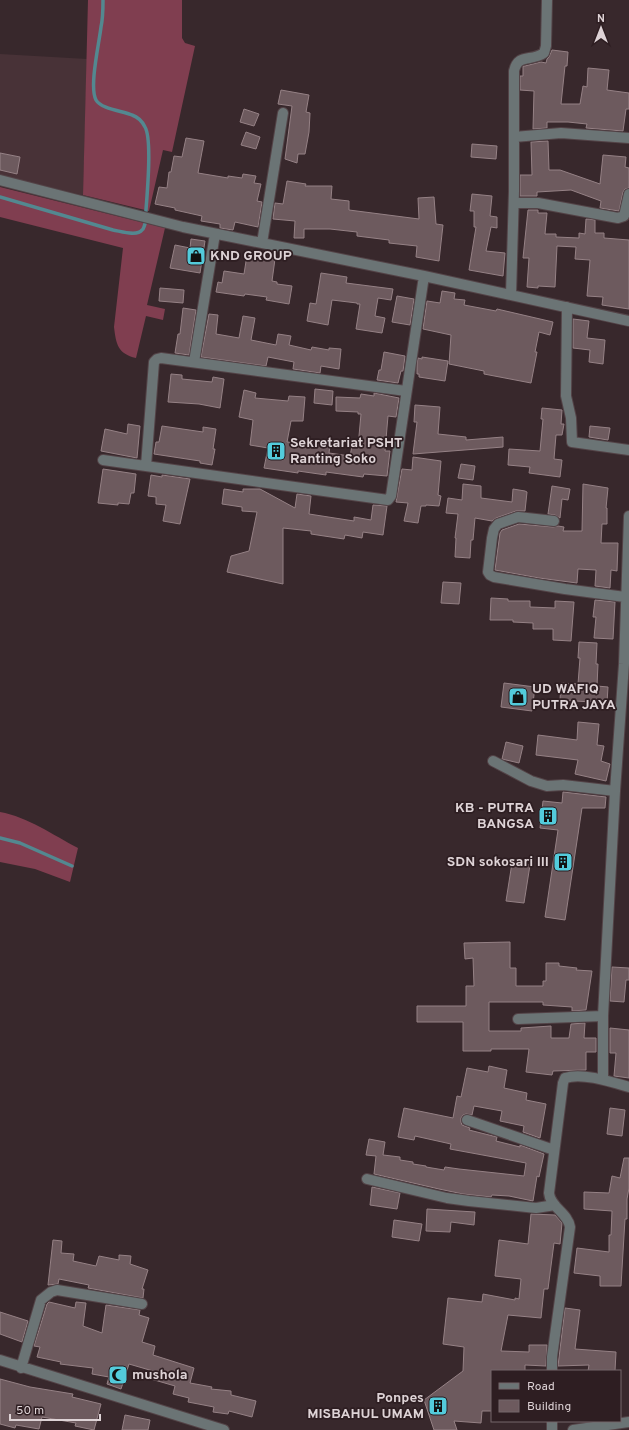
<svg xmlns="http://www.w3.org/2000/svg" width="629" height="1430" viewBox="0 0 629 1430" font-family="Overpass,sans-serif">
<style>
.built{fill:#483237}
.forest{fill:#803e50}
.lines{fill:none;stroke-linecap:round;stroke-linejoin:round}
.stream{stroke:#538890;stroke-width:3.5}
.building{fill:#6d5a5e;stroke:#958185}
.minor-casing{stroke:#534347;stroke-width:12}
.minor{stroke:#6b7475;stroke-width:10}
.labels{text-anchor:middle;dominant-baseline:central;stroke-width:3.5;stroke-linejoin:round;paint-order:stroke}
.poi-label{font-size:14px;font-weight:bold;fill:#ded3d6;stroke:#2e1e22;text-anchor:start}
</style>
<rect width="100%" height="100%" fill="#38282c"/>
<path class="built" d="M0 54 87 59 83 195 0 175Z"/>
<path class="forest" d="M88 0H182V38L185 43 195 46 172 152 163 150 149 211 83 195Z
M0 187 165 228 147 305 165 309 163 320 146 316 136 358C118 354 116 344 114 327L123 248 0 217Z
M0 812C28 817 53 835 78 848L70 882 35 869 0 862Z"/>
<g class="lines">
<path class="stream" d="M0 197 113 230C120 231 137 237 142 230 144 229 144 226 145 224 146 205 153 141 145 127 142 121 138 117 132 115 123 111 101 109 96 100 89 87 99 44 101 27 103 18 103 9 103 0
M0 838 20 843 72 866"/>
</g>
<path class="building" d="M552 50 568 52 567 66H565L561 104H580L583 86 587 87 588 68 609 70 607 90 629 93V109H626L623 131 586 128 587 124 568 122H547V128L533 129 534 91 520 90V76H523V66H525L541 62 546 63 547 59 549 57Z
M281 90 309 95 306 112 310 113 309 132 305 154H298L297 163 285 159 292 106 278 104Z
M244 109 259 114 254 126 240 122Z
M246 132 260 137 256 149 241 145Z
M186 138 204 141 198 173 228 178V176L242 178 243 174 256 176 254 183 261 184 257 201 262 202 258 227 235 222 233 230 220 228V224L201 221 202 216 175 210V208L155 204 159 187 167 188 169 172H171L174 156 182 157Z
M548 141 549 170H560L600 184 603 155 626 157 625 167 629 168V188L625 189 623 192 619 211 600 208 601 201 571 190 537 192V196H520V175H532L531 142Z
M472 144 497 146 496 159 471 157Z
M0 153 20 157 17 174 0 170Z
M287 181 306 184 305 186H332L331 199 349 201V210L419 219 418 198 434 197 436 224 443 225 439 261 416 257 417 246 389 243V240L357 236V232L330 229H304V238H294L295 221 273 219 275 203 283 204Z
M472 194 492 196 490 216 497 217V228L491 227 486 251 505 253 503 276 469 270 476 227H474V211H470Z
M528 210H538V213H547L545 234H556V237L579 238V233L585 234 586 219H589L595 220V233H604V238L629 240V309L602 305 603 297 587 296 590 260 575 259 576 247 557 246 555 287 538 286V288L527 287 529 258H523Z
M191 239 205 241 200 273 170 268 175 245 190 248Z
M247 255 275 259 272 281 277 282V284L292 286 289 304 266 300 267 297 245 294 244 296 216 292 218 282 222 283 224 271 244 274Z
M321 273 347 277 346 283 393 289 391 300 378 298 375 316 385 318 382 333 356 329 360 304H357V303L332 300 328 325 307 321 310 303 316 304Z
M160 288 184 290 183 303 159 301Z
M442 291 455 293 454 299 465 300 464 305 496 311 497 309 553 322 550 335 539 332 535 352H537L531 383 484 374V371L449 364 451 335 423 329 427 301 440 303Z
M397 296 414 299 410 325 392 322Z
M183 308 196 310 189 355 175 353 178 334H180Z
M209 314 218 315 216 334 239 338 243 316 255 318 251 340 276 345 278 334 291 336 289 345 311 350 312 347 329 350V348L341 349 339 369 321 366 320 373 293 369 294 362 268 357 266 366 201 357Z
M573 319 589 321 587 338 605 340 603 364 589 362 590 350 573 348Z
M384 352 405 356 403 371H401L398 383 377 380 379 370H381Z
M422 357 448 361 445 381 419 377V374H417V364L418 358 422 359Z
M171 374 182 375V379L212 382 213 377 224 379 220 408 199 404 168 402Z
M315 389 333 391 332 405 314 403Z
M244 390 256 393 255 398 288 401 289 396 305 397 303 421H291L287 442 330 445 329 453 350 456 352 446 358 447 361 414H358V412L336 411V397L360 398 361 394 374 396V393L399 398 396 417 388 416 385 451H390L387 476 364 474 363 477 326 472V475L298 471V473L264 468 268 448 250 445 253 420 239 417Z
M415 405 440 407 438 434 466 437V440L503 437V447L413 454 417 422H414Z
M542 408 562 410 561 424H564L562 435H556L554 459 562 460 560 477 529 473 530 467 508 465 509 449 540 451 543 419H541Z
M128 424 140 426 137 458 101 451 105 429 127 434Z
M162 426 203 432V427L216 429 213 449H215L212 465 200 463V461L154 454 156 442H159Z
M590 426 610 428 608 440 589 437Z
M413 457 441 461 438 495 441 496 439 506 426 505V506H421L418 523 404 521 408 503 396 502 402 469 412 470Z
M461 464 475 466 473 480 458 478Z
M103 469 136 474 134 493H131L129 504 118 503V505L98 503Z
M151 475 162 477V475L190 479 180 524 163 521 166 505 156 504V497L148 496Z
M463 484 481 486V498L512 502 513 489 525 491 527 492 525 511H516L496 518 492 521 475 518 473 540H471L470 558 455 557 456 538H455L458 514 446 513 448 498 462 500Z
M583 484 608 488 606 508H607V524H602L601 543H618L617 571 611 570 610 588 595 586 596 570 578 569 577 583 539 578 495 570 500 533 502 530 519 524 553 527 558 526 564 527 563 531H582Z
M552 486 570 489 568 500 562 499 560 518 555 515 548 514Z
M224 489 243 492V489H260L295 508 297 494 311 496 309 514 354 521V517L371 520 373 505 387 506 383 535 363 532 362 538 345 535 344 539 311 534V531L283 528V584L227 572 231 556 249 551 257 512 242 511V507L222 504Z
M443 582 461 583 459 604 441 603Z
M491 598 508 599V601H530V607L555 608V601L574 602 571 641 553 640V629H533V623L513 622V620H490Z
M595 600 615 602 613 639 594 638 596 617H593Z
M579 642 597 643 596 664H598L597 686 608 687 607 703 560 700 561 683 578 684 580 658H578Z
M504 683 535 687 532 711 501 707Z
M578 722 599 724 597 745 604 746 601 761 610 764 606 781 575 774 578 760 536 755 538 735 577 740Z
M506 742 523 746 519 763 502 759Z
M563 792 606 797 605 808H582L565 920 545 917 558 830 540 828 543 801 562 803Z
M512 863 530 865 524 903 506 901Z
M510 942V968H516V986H543V981H546V963H559V966L577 968 576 970 592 971 586 1010 572 1011V1007L543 1005V1002H489V1031H521V1028L551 1026V1038H569L571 1024 585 1023 584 1038H596V1052H586V1070L553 1071 552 1075 526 1072 529 1049H491V1051H463V1022H417V1006H466V986H474L473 958 465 959 464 943Z
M612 967 629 968V980H626L624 1002 610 1001Z
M610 1028 629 1030V1078L614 1076 616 1053H610Z
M489 1066 507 1070 504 1088 527 1093 526 1100 546 1104 540 1138 523 1132 524 1126 500 1121 502 1111 474 1106 472 1115 466 1114 463 1115 461 1118V1122L462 1125 470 1128 469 1130 497 1137 496 1141 520 1147V1145L544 1154 539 1177 537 1176 533 1201 509 1196 492 1195 491 1197 463 1194 439 1189 374 1174 376 1156 366 1155 369 1139 385 1142 383 1155 400 1157V1160L413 1162V1164L426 1166V1167L444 1170 445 1167 459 1169 524 1176 526 1163 450 1149 451 1144 415 1136 414 1140 398 1137 404 1108 453 1118 457 1096 461 1097 467 1068 488 1072Z
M610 1108 625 1110 622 1136 607 1134Z
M624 1158H629V1188L627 1199V1219H625L621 1286H600V1276L574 1273 577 1248 609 1252V1235H611L612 1211 584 1209V1192L609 1193 612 1176 620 1178Z
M372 1187 400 1193 397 1209 370 1205Z
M427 1209 475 1212 474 1225 451 1222 450 1232 426 1231Z
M531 1214 555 1215 562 1223 560 1244 554 1243 548 1289H544L541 1318 508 1315 501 1351 529 1352V1345H547L546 1366 525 1365V1371H492V1411H482L481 1423 454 1421 457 1430H434L424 1400 463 1371 464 1347 443 1344 448 1298 482 1302 483 1294 515 1300V1298L519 1299 521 1279 495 1276 499 1240 528 1244Z
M394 1220 422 1224 419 1241 392 1237Z
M53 1240 62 1241 61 1253 74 1254 73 1261 96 1266 99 1256 119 1260V1255L131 1256 130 1264 148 1270 142 1289H144L143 1298 88 1288 89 1285 59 1279 58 1284 48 1285Z
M49 1302 75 1308 76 1302 86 1303 83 1326 102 1333 106 1305 140 1310 139 1315 149 1318 142 1342 155 1346 153 1355 194 1368 190 1383 212 1387 211 1389 231 1391V1395L256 1401 252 1417 229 1411 228 1414 213 1412 214 1407 188 1402 189 1398 173 1394 175 1386 151 1379 153 1371 129 1364 121 1389 107 1384 109 1377 92 1374 93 1368 60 1364 61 1362 37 1357 40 1347 34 1346 47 1304Z
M565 1308 580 1310 575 1349 616 1352 615 1371H588L589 1365 558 1366Z
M0 1312 28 1321 22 1342 0 1334Z
M0 1379 30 1387 73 1394 72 1397 101 1404 94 1430 75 1426 76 1423 42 1417 39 1429 16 1425 15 1428 0 1424Z
M125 1415 150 1420 148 1430H122Z"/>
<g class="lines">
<defs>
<path id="minor" d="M514 137 561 133 629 138
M0 180 183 227 424 276 629 321
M514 203H538L618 218 624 216 629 194
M262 243 283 113
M511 295 514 191V71C518 53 531 62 544 53L546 46 547 0
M567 307 566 396 571 418 572 442 629 450
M194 362 215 234
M103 460 388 500 391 496 424 276
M146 466 154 362 157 359 161 358 406 391
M554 521 518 517 498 524 494 529 492 538 488 572 490 575 494 577 565 589 625 597
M493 761 531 781 547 786 563 785 615 791
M518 1019 603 1016
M603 1079V1016L615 791 624 664 629 516
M467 1120 554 1150
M367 1179 447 1198 469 1201 536 1208 555 1205
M0 1360 224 1430
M21 1368 41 1300 51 1292 57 1290 142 1304
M552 1371V1357L570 1227C568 1213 550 1207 549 1193L563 1083 565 1078C582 1072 612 1082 629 1087
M552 1421V1430
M573 1430 629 1422"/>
</defs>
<use href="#minor" class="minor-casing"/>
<use href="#minor" class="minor"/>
</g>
<defs>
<symbol id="shop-square" viewBox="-11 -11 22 22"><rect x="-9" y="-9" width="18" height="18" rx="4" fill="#53cbdb" stroke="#2e1e22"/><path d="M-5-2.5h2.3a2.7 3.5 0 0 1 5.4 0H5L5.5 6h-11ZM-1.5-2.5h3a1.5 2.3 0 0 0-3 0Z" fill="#111"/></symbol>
<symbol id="building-square" viewBox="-11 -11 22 22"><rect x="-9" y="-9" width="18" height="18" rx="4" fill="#53cbdb" stroke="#2e1e22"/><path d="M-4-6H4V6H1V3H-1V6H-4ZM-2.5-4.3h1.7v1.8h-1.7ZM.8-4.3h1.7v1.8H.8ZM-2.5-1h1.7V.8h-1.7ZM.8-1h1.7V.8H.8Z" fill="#111"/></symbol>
<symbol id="mosque-square" viewBox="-11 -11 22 22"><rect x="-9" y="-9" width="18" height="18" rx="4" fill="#53cbdb" stroke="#2e1e22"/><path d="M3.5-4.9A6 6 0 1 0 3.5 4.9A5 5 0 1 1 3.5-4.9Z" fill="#111"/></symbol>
</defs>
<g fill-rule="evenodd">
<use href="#shop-square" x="185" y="245" width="22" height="22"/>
<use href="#building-square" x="265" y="440" width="22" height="22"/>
<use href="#shop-square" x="507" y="686" width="22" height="22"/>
<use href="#building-square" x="537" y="805" width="22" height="22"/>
<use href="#building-square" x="552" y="851" width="22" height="22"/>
<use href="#mosque-square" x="107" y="1364" width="22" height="22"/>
<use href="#building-square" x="427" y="1395" width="22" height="22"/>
</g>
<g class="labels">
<g class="poi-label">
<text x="210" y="256">KND GROUP</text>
<text x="290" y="443">Sekretariat PSHT<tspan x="290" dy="16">Ranting Soko</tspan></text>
<text x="532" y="689">UD WAFIQ<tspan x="532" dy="16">PUTRA JAYA</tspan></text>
<text x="534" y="808" text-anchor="end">KB - PUTRA<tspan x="534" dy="16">BANGSA</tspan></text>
<text x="549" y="862" text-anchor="end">SDN sokosari III</text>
<text x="132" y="1375">mushola</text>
<text x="424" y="1398" text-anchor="end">Ponpes<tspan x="424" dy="16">MISBAHUL UMAM</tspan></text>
</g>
</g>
<rect x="491" y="1370" width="130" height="52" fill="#2e1e22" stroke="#74666a"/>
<rect x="499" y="1383" width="20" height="6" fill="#6b7475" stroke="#74666a"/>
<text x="527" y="1390" font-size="12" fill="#ded3d6">Road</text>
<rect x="499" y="1400" width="20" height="12" fill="#6d5a5e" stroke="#74666a"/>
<text x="527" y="1410" font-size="12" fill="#ded3d6">Building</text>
<g transform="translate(601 28)" stroke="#2e1e22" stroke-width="3" paint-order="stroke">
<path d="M0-3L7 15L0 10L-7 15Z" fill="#ded3d6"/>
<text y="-6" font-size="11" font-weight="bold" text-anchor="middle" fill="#ded3d6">N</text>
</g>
<path d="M10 1414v6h90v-6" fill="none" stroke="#ded3d6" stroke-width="2"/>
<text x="16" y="1414" font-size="12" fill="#ded3d6" stroke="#2e1e22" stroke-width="3" paint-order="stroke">50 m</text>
</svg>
